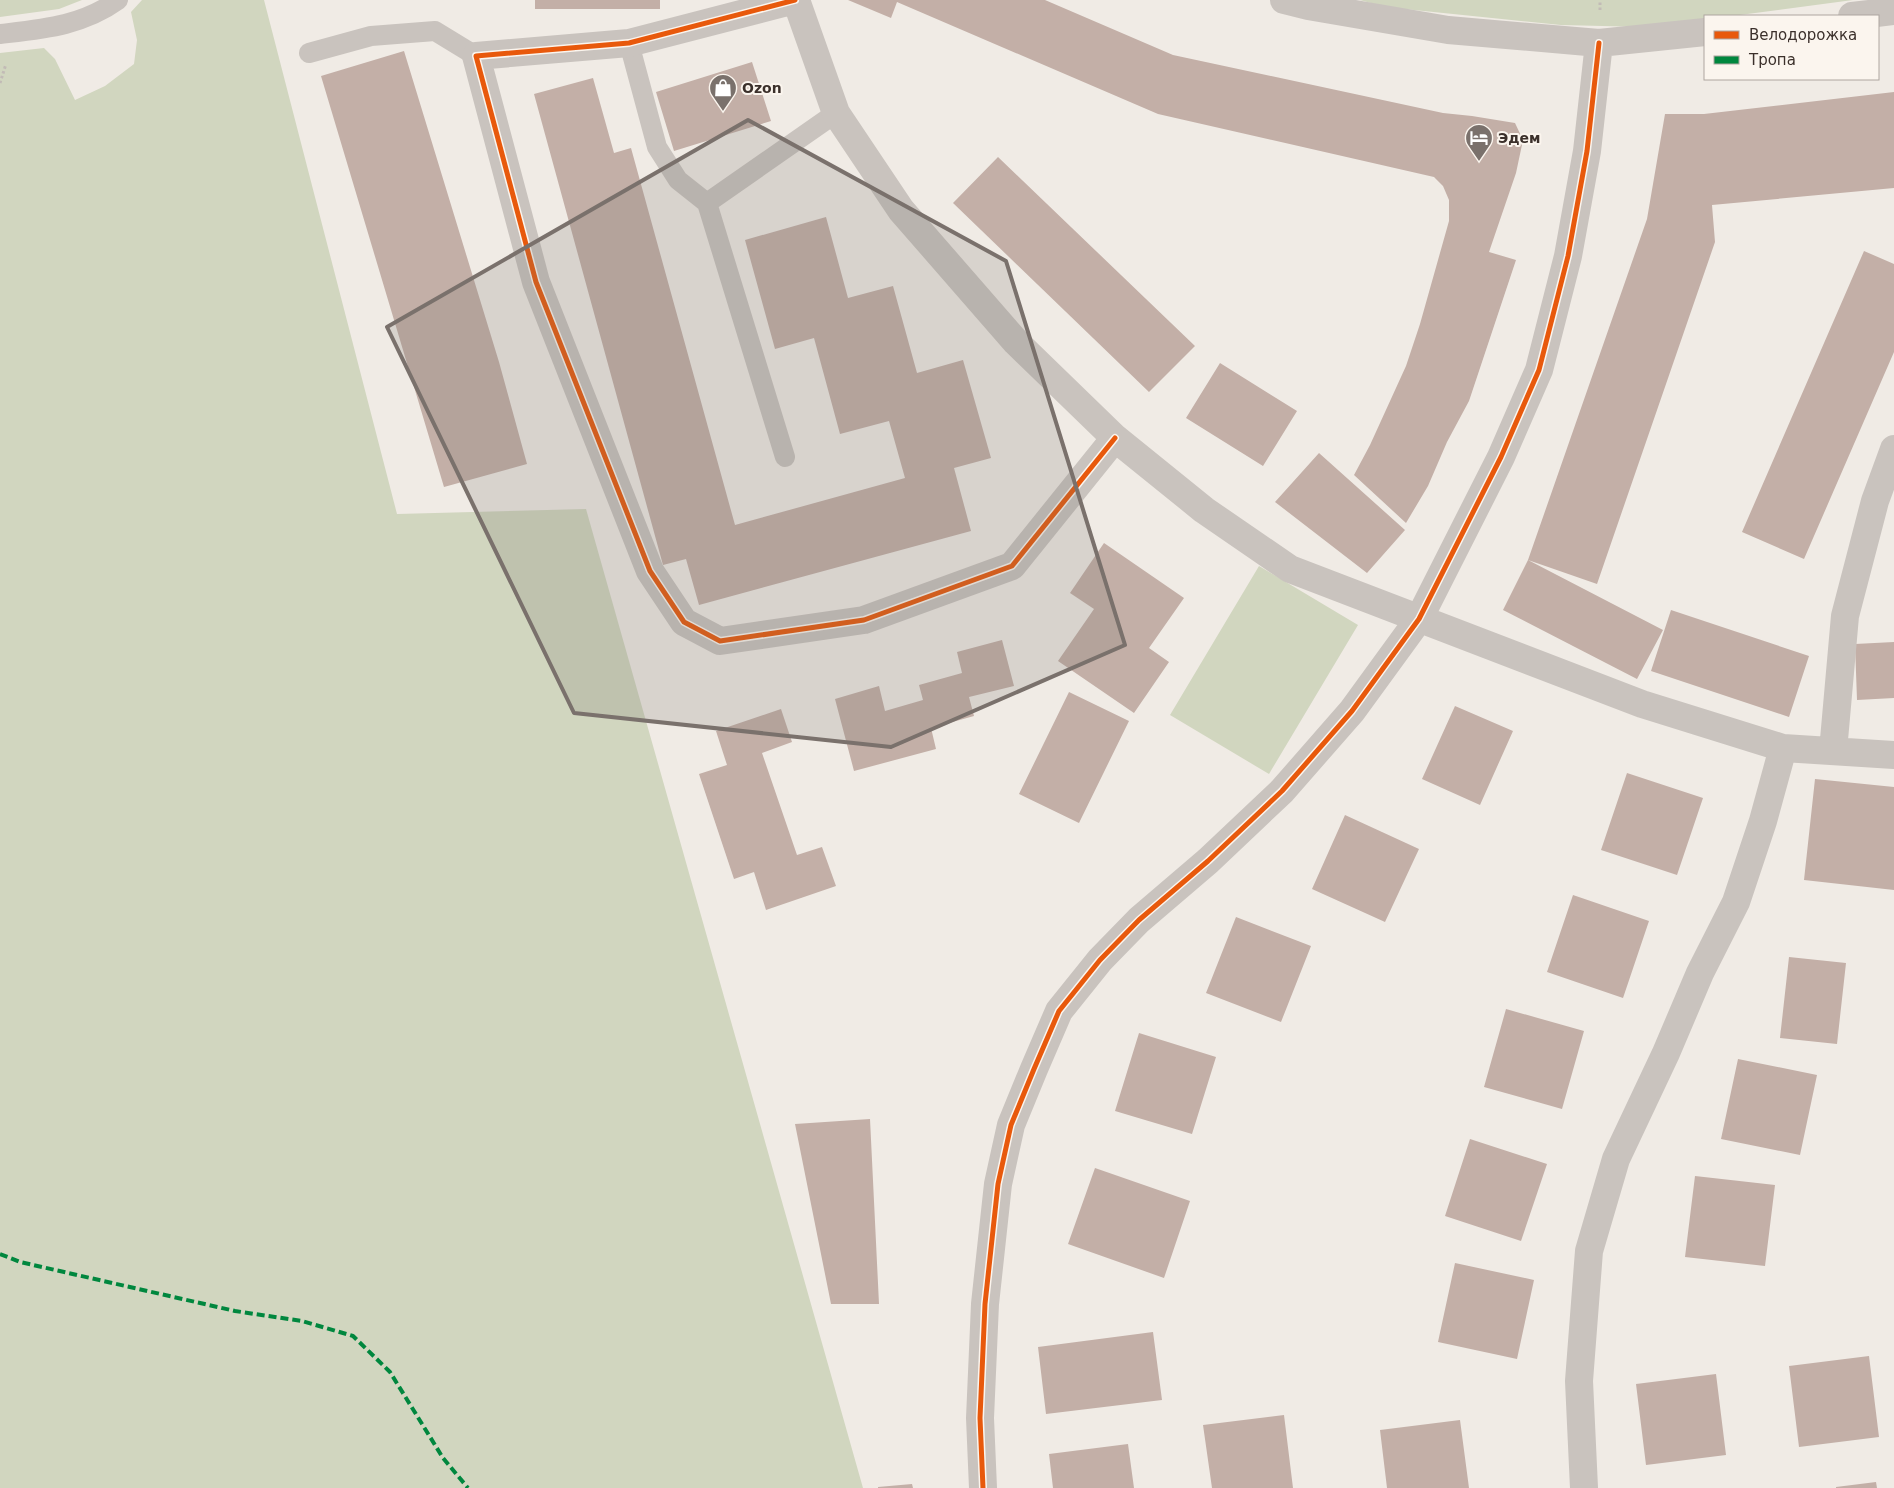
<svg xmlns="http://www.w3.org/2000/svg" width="1894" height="1488" viewBox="0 0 1894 1488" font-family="'DejaVu Sans',sans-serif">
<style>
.green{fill:#d1d6bf}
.building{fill:#c3afa7}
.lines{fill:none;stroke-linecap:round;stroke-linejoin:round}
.path{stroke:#c2bbb6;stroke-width:3;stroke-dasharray:2.5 2.5;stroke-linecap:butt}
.service{stroke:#c9c3be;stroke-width:20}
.minor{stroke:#c9c3be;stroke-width:28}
.quiet{stroke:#00873e;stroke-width:4;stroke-dasharray:8 4;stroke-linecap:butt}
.cycleway-casing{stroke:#fbf5ee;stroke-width:8}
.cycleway{stroke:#e8590c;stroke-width:5}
.marked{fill:#7a716c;fill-opacity:0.2;stroke:#7a716c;stroke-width:4;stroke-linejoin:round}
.labels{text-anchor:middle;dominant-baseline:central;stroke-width:4;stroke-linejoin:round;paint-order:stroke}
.poi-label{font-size:14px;font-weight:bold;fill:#3b302b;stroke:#fbf5ee;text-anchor:start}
</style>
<rect width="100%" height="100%" fill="#f0ebe5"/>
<path class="green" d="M0 0H82L59 9 0 17Z
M142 0H264L397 514 586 509 863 1488H0V53L44 48 55 59 75 100 105 86 134 64 137 40 131 12Z
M1360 0H1853L1732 16H1705V20L1644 27 1561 25 1385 7Z
M1259 566 1358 625 1269 774 1170 715Z"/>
<path class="building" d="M535 0H660V9H535Z
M848 0H1045L1173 55 1443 113 1472 116 1515 123 1523 140 1516 173 1489 252 1516 260 1469 401 1447 442 1428 486 1406 523 1354 475 1370 445 1406 366 1420 324 1449 221V200L1443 186 1434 177 1158 114 897 2 891 18Z
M404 51 499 362 527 464 444 487 321 76Z
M752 62 771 121 674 151 656 92Z
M593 78 614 153 631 148 735 525 905 478 889 421 840 434 814 338 775 349 745 240 826 217 848 298 893 286 917 373 963 360 991 458 954 468 971 531 699 605 686 559 663 565 534 94Z
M1894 92V188L1712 205 1715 242 1597 584 1528 560 1647 219 1665 114H1704Z
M998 157 1195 346 1149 392 953 203Z
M1864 251 1894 264V352L1804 559 1742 532Z
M1220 363 1297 411 1263 466 1186 418Z
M1319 453 1405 530 1367 573 1275 502Z
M1104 543 1184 598 1149 648 1169 662 1134 713 1058 661 1094 609 1070 593Z
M1528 560 1663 630 1637 679 1503 610Z
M1671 610 1809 656 1789 717 1651 671Z
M1002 640 1014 686 969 697 974 716 931 728 936 749 854 771 835 699 879 686 885 711 923 700 919 685 962 673 957 652Z
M1894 642V698L1857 700 1855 644Z
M1069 692 1129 721 1079 823 1019 794Z
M1455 706 1513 731 1480 805 1422 779Z
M781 709 792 742 762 753 797 855 822 847 836 886 766 910 754 872 734 879 699 774 727 765 716 731Z
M1627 773 1703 798 1677 875 1601 850Z
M1815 779 1894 787V890L1804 880Z
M1345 815 1419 849 1385 922 1312 889Z
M1573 895 1649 921 1623 998 1547 972Z
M1236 917 1311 946 1281 1022 1206 993Z
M1789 957 1846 963 1837 1044 1780 1038Z
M1506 1009 1584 1031 1562 1109 1484 1087Z
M1139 1033 1216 1057 1192 1134 1115 1111Z
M1738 1059 1817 1075 1800 1155 1721 1139Z
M870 1119 879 1304H831L795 1124Z
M1470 1139 1547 1164 1521 1241 1445 1216Z
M1095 1168 1190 1201 1164 1278 1068 1244Z
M1695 1176 1775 1185 1765 1266 1685 1257Z
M1455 1263 1534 1280 1517 1359 1438 1342Z
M1153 1332 1162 1400 1046 1414 1038 1347Z
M1869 1356 1879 1437 1799 1447 1789 1366Z
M1716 1374 1726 1455 1646 1465 1636 1384Z
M1284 1415 1293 1488H1212L1203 1425Z
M1460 1420 1469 1488H1387L1380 1430Z
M1128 1444 1134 1488H1053L1049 1454Z
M1876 1482 1877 1488H1836V1487Z
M912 1484 913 1488H878V1487Z"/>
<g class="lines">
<path class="path" d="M1600 10V0
M0 83 6 64"/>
<path class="service" d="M0 34C43 29 82 26 118 0
M629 43 657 147 678 180 707 203 785 457
M309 53 371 36 435 31 476 56
M707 203 836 113"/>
<path class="minor" d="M795 0 629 43 476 56 536 282 650 571 684 622 720 641 864 620 1012 566 1115 438
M796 0 836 113 901 210 1016 342 1115 438 1204 510 1290 569 1642 704 1783 748 1894 755
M1284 0 1308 6 1448 30 1599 43 1705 32
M1852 16 1894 11
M1833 751 1845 616 1875 501 1894 449
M983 1488 980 1418 985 1304 998 1184 1011 1125 1034 1069 1059 1011 1100 960 1139 920 1208 861 1282 791 1352 711 1419 619 1501 457 1539 370 1568 256 1587 151 1599 43
M1584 1488 1579 1381 1589 1251 1616 1159 1666 1053 1700 973 1736 902 1763 821 1783 748"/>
<path class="quiet" d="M0 1254 20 1262 235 1311 302 1321 353 1336 390 1372 443 1458 468 1488"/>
<defs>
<path id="cycleway" d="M795 0 629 43 476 56 536 282 650 571 684 622 720 641 864 620 1012 566 1115 438
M983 1488 980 1418 985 1304 998 1184 1011 1125 1034 1069 1059 1011 1100 960 1139 920 1208 861 1282 791 1352 711 1419 619 1501 457 1539 370 1568 256 1587 151 1599 43"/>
</defs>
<use href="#cycleway" class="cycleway-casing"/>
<use href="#cycleway" class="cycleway"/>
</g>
<path class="marked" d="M748 120 1006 261 1125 645 891 747 574 713 387 327Z"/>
<defs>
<symbol id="shop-pin" viewBox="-11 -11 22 30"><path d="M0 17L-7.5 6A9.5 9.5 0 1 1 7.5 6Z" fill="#7a716c" stroke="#fbf5ee"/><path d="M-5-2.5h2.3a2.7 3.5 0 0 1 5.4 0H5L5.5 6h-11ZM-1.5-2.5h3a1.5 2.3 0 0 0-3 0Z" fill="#fff"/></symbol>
<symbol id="hotel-pin" viewBox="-11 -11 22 30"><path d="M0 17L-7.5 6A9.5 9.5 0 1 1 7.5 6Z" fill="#7a716c" stroke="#fbf5ee"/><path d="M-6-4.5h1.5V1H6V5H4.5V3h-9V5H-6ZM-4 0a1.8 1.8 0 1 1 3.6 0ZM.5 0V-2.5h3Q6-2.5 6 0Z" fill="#fff"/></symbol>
</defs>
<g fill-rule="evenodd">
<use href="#shop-pin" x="707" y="72" width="32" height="43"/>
<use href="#hotel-pin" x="1463" y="122" width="32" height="43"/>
</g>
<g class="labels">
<g class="poi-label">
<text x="742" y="88">Ozon</text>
<text x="1498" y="138">Эдем</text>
</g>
</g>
<rect x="1704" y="15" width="175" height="65" fill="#fbf5ee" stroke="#aea6a0"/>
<rect x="1714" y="31" width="25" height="8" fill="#e8590c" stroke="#aea6a0"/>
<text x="1749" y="40" font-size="15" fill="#3b302b">Велодорожка</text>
<rect x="1714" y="56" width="25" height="8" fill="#00873e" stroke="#aea6a0"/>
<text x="1749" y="65" font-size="15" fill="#3b302b">Тропа</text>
</svg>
